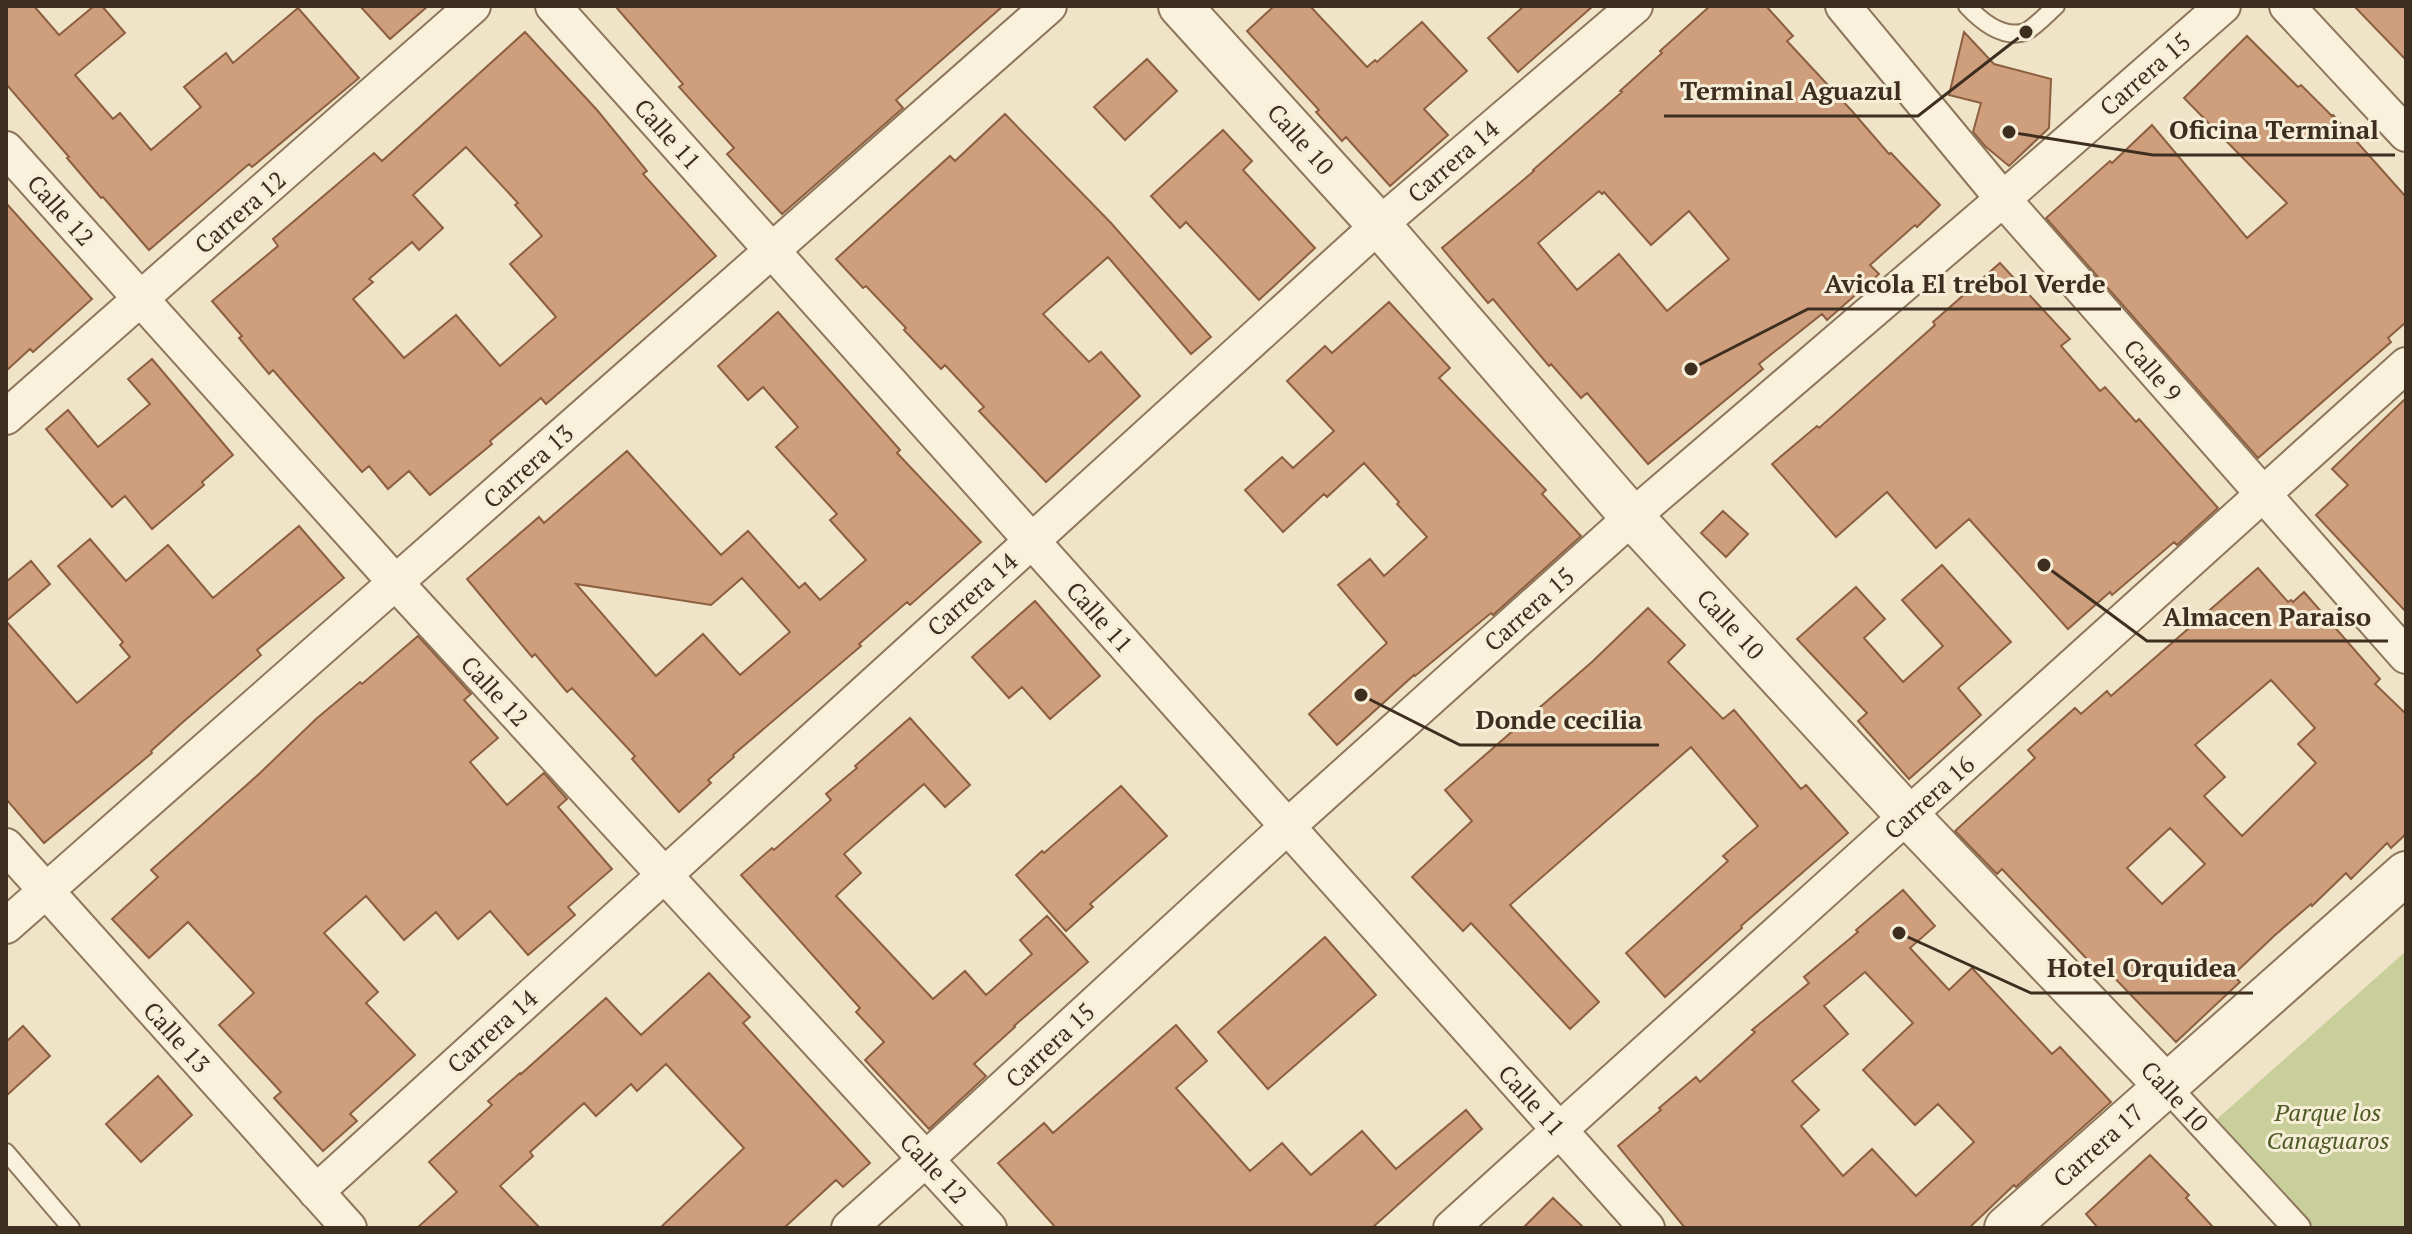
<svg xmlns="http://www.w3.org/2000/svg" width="2412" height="1234" viewBox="0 0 2412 1234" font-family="'PT Serif',serif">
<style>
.green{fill:#c9cf9b}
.building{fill:#cf9f7d;stroke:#8d5f41;stroke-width:2;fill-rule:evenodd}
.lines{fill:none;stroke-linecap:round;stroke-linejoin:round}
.service-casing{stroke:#8d765c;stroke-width:20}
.pedestrian-casing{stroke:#8d765c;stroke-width:30}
.minor-casing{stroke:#8d765c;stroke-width:38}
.tertiary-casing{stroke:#8d765c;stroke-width:46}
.service{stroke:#faf1dc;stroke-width:16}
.pedestrian{stroke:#faf1dc;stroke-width:26}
.minor{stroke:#faf1dc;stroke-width:34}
.tertiary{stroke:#faf1dc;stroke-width:42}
.labels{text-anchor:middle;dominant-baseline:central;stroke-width:6;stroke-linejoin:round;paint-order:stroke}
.street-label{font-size:24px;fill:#3d2e20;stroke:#f7eed8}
.park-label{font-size:24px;font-style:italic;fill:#4d5a26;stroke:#f7eed8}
.leader{fill:none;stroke:#3d2e20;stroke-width:3}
.callout-dot{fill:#3d2e20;stroke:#f7eed8;stroke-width:3}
.callout-label{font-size:26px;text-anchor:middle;font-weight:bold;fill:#3d2e20;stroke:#f7eed8;stroke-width:6;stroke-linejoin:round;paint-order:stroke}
</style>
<rect width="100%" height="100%" fill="#f0e4c8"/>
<path class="green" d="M2406 951V1228H2315L2217 1119Z"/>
<path class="building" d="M6 6H34L59 35 94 6H102L125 33 75 75 113 119 120 113 151 150 201 107 184 87 226 53 233 63 298 8 359 78 252 167 249 164 149 250 103 197 101 198 67 158 69 157 6 84Z
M360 6H428L390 39Z
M615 6H1003L896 100 903 108 782 214 727 154 734 148 679 87 683 84Z
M1274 6H1310L1367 67 1375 60 1377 62 1422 22 1467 71 1424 109 1448 135 1390 186 1346 137 1342 141 1316 112 1319 110 1247 31Z
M1524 6H1593L1518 72 1488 38Z
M1710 6H1766L1793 36 1787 41 1852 111 1889 154 1891 153 1940 205 1917 227 1915 225 1870 265 1879 274 1827 320 1822 314 1759 364 1763 369 1648 464 1587 393 1581 398 1551 364 1549 366 1493 299 1488 303 1442 248 1534 171 1533 170 1622 92 1620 91 1662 53 1660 51ZM1599 191 1602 194 1604 192 1651 245 1689 211 1729 259 1667 311 1619 254 1577 290 1538 243Z
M2354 6H2406V60Z
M525 32 597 110 647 171 643 174 716 256 546 404 541 398 490 441 492 444 430 495 409 471 388 489 369 466 362 472 273 370 269 374 239 338 242 336 212 301 278 246 273 239 374 153 382 161ZM466 147 518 203 515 205 542 236 510 264 556 317 500 366 456 315 404 358 353 299 373 282 369 279 412 242 419 250 443 228 413 195Z
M1964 32 1994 64 2051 79 2049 128 2009 166 1985 146 1973 132 1981 103 1949 95Z
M2247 36 2298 87 2301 85 2332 116 2333 115 2406 197V322L2388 338 2391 342 2258 458 2046 218 2110 161 2112 163 2152 125 2247 238 2287 203 2184 98Z
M1147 59 1177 91 1125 140 1094 107Z
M1005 114 1111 223 1211 337 1191 354 1108 257 1043 314 1089 362 1101 352 1140 396 1046 482 979 411 984 407 945 365 941 369 904 330 906 328 866 286 863 288 836 259 950 156 955 161Z
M1223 130 1252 161 1243 170 1315 248 1259 300 1186 222 1180 228 1151 196Z
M6 203 92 299 33 352 30 349 6 371Z
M2000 263 2070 339 2061 346 2100 391 2105 387 2136 422 2139 419 2218 508 2177 545 2174 542 2112 595 2110 592 2068 629 1969 519 1936 548 1887 492 1836 537 1772 464 1817 426 1819 428 1880 374 1935 325 1933 322Z
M1389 302 1450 368 1439 378 1546 490 1542 494 1581 536 1493 615 1491 613 1415 676 1414 675 1337 745 1309 714 1387 643 1338 585 1370 559 1384 576 1427 537 1397 504 1399 502 1364 463 1327 497 1324 494 1283 532 1245 490 1282 457 1293 468 1334 431 1287 381 1325 346 1332 353Z
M778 312 900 450 897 453 981 542 910 605 907 602 859 644 861 646 733 755 734 757 708 780 711 783 679 812 632 759 635 756 572 688 567 692 535 654 532 657 467 579 539 517 544 523 627 451 721 555 748 531 799 588 805 583 820 600 866 560 830 520 837 514 776 447 798 427 763 387 748 400 718 366ZM742 578 790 632 740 675 703 634 656 676 576 584 711 605Z
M152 359 233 455 202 482 204 485 152 529 125 496 112 507 46 429 68 410 98 447 150 404 128 379Z
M2406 398V612L2316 515 2348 485 2332 469Z
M1723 511 1748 534 1726 557 1701 533Z
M299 526 344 578 257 650 261 655 183 722 151 751 152 753 44 843 6 799V621L77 703 130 657 120 645 123 642 58 566 90 539 126 581 168 545 213 598Z
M31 561 50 584 6 621V582Z
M1942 565 2011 642 1958 688 1981 715 1909 779 1858 721 1867 713 1797 639 1856 587 1885 619 1864 638 1903 682 1943 646 1902 600Z
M2258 568 2288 602 2291 600 2293 602 2304 592 2380 679 2375 684 2406 714V834L2391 848 2387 843 2351 879 2346 873 2312 906 2311 904 2274 936 2233 975 2240 982 2176 1042 2106 969 2101 974 2002 869 1997 874 1955 831 2035 758 2028 750 2075 708 2081 714 2107 691 2111 696ZM2271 680 2315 728 2298 744 2316 763 2242 836 2204 796 2225 777 2195 745ZM2170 828 2205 864 2162 904 2127 868Z
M1035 601 1100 676 1050 719 1022 687 1009 698 972 657Z
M1648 608 1685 645 1668 662 1723 719 1734 710 1801 789 1806 785 1848 833 1741 926 1742 928 1665 997 1626 953 1728 861 1723 856 1758 826 1691 747 1510 905 1599 1002 1570 1029 1471 923 1463 931 1412 877 1472 821 1445 790 1593 661Z
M418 636 471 694 464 700 498 738 470 762 507 805 544 773 567 799 558 807 612 869 568 907 575 915 528 955 490 911 458 939 436 912 404 940 366 896 324 933 378 992 366 1003 415 1055 350 1114 357 1121 323 1151 274 1098 281 1092 219 1025 254 993 188 922 149 958 112 919 158 877 151 870 259 774 316 719 360 682 362 684Z
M910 718 970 785 945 807 924 784 844 854 861 873 836 896 933 999 965 971 986 995 1032 954 1020 940 1047 916 1088 962 1014 1026 1015 1027 974 1064 986 1076 929 1129 865 1060 884 1042 856 1012 860 1008 741 875 772 848 774 850 831 800 826 794 857 768 855 766Z
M1121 786 1167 836 1090 904 1093 907 1066 931 1016 875 1042 851 1044 853Z
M1903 890 1935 926 1910 948 1949 990 1972 968 2052 1054 2060 1047 2111 1102 2016 1187 2014 1185 1969 1228H1685L1618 1146 1661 1110 1659 1108 1696 1077 1700 1082 1755 1032 1752 1030 1809 983 1804 977 1858 932 1856 930ZM1865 972 1913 1023 1863 1070 1915 1125 1938 1104 1974 1142 1916 1196 1872 1149 1843 1176 1801 1126 1819 1110 1792 1081 1848 1034 1824 1006Z
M1325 937 1376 995 1268 1089 1218 1032Z
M709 973 750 1017 743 1023 870 1163 843 1187 836 1180 784 1228H660L744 1148 666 1064 637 1091 631 1084 596 1116 584 1103 530 1152 533 1156 500 1186 540 1228H417L457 1192 429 1162 492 1105 488 1101 520 1073 521 1074 606 998 641 1035Z
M1176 1025 1207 1061 1176 1088 1250 1171 1282 1143 1311 1175 1362 1131 1396 1169 1466 1110 1482 1129 1372 1228H1056L998 1163 1044 1123 1053 1133Z
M23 1026 50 1056 6 1096V1042Z
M158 1076 192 1115 141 1162 106 1124Z
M2150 1155 2189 1195 2186 1198 2214 1228H2098L2086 1214Z
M1553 1198 1584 1228H1523Z"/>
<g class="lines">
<defs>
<path id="service" d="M1967 6C1981 21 2003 39 2025 32 2033 29 2049 12 2056 6
M6 1152 71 1228"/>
<path id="pedestrian" d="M2165 1085 2297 1228"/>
<path id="minor" d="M553 6 1647 1228
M1843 6 2003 199 2406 656
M2287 6 2406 134
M6 149 396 583 989 1228
M6 417 473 6
M6 846 349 1228
M6 926 1049 6
M316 1192 1379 225 1635 6
M849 1228 926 1159 1288 826 1632 517 2003 199 2223 6
M1451 1228 2406 365"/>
<path id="tertiary" d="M1180 6 1379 225 1632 517 1908 816 2165 1085
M2006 1228 2406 873"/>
</defs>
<use href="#service" class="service-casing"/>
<use href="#pedestrian" class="pedestrian-casing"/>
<use href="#minor" class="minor-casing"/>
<use href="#tertiary" class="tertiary-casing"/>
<use href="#service" class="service"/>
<use href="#pedestrian" class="pedestrian"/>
<use href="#minor" class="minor"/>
<use href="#tertiary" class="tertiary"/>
</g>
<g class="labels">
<g class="street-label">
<text transform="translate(2145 74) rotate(-41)">Carrera 15</text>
<text transform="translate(668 134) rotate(48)">Calle 11</text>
<text transform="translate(1301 139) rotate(48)">Calle 10</text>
<text transform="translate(1453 161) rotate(-41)">Carrera 14</text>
<text transform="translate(61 210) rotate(48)">Calle 12</text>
<text transform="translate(240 212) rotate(-41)">Carrera 12</text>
<text transform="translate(2153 370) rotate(49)">Calle 9</text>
<text transform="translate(528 466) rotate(-42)">Carrera 13</text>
<text transform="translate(972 594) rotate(-42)">Carrera 14</text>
<text transform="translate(1529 609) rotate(-42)">Carrera 15</text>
<text transform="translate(1100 617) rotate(48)">Calle 11</text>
<text transform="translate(1731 624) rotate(47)">Calle 10</text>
<text transform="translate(495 691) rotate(47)">Calle 12</text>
<text transform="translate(1929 797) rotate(-42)">Carrera 16</text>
<text transform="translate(492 1031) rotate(-42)">Carrera 14</text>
<text transform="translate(177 1037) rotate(48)">Calle 13</text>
<text transform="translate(1050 1045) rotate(-43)">Carrera 15</text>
<text transform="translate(2175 1096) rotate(47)">Calle 10</text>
<text transform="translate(1532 1100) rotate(48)">Calle 11</text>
<text transform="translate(2098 1145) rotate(-42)">Carrera 17</text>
<text transform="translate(934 1168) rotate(47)">Calle 12</text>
</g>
<g class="park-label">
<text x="2328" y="1112">Parque los<tspan x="2328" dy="28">Canaguaros</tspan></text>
</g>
</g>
<path class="leader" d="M2026 32L1918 116H1664M2009 132L2153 155H2395M1691 369L1808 309H2121M2044 565L2147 641H2388M1361 695L1460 745H1659M1899 933L2031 993H2253"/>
<g class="callout-dot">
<circle cx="2026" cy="32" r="8"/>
<circle cx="2009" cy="132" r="8"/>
<circle cx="1691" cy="369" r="8"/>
<circle cx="2044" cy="565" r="8"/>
<circle cx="1361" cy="695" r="8"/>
<circle cx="1899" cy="933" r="8"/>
</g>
<g class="callout-label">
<text x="1791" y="100">Terminal Aguazul</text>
<text x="2274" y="139">Oficina Terminal</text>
<text x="1965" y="293">Avicola El trebol Verde</text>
<text x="2267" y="626">Almacen Paraiso</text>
<text x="1559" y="729">Donde cecilia</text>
<text x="2142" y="977">Hotel Orquidea</text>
</g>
<rect width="2412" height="1234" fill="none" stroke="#3d2e20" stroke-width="16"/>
</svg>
